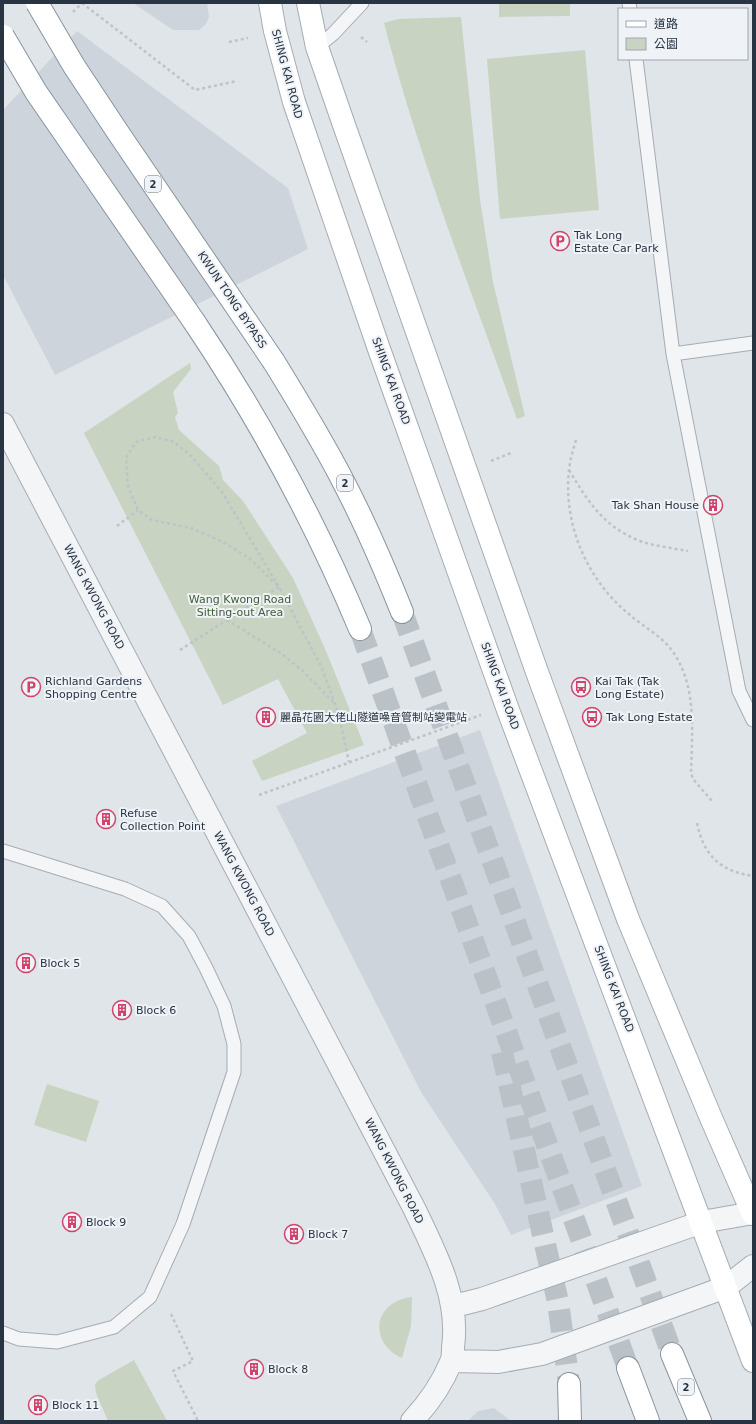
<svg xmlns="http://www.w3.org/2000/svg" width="756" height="1424" viewBox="0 0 756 1424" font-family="'DejaVu Sans','Noto Sans TC',sans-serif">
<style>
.built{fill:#ced4db}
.green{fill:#c8d3c1}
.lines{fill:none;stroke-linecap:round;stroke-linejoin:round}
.motorway-tunnel{stroke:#bbc2c7;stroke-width:22;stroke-dasharray:22 11;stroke-linecap:butt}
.service-casing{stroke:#a5acb3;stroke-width:15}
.tertiary-casing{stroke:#a5acb3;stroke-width:24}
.secondary-casing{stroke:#a5acb3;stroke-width:24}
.motorway-casing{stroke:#8794a0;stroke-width:24}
.path{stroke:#bec3c8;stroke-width:2.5;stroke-dasharray:3 3;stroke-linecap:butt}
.service{stroke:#f3f5f7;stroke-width:13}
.tertiary{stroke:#f3f5f7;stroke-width:22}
.secondary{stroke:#fff;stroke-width:22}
.motorway{stroke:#fff;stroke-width:22}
.motorway-bridge-casing{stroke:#8794a0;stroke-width:24;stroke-linecap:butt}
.motorway-bridge{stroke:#fff;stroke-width:22}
.labels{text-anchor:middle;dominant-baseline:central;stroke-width:4;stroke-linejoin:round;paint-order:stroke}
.shield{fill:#eff3f7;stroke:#646d78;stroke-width:1}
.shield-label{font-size:10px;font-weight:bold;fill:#283441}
.street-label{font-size:11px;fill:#283441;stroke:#eff3f7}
.poi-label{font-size:11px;fill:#283441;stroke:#eff3f7;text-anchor:start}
.park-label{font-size:11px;fill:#425d35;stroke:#eff3f7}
</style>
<rect width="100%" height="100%" fill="#e0e5e9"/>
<path class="built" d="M133 3H207L209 17 206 24 199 30H173Z
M77 31 288 188 308 249 55 375 3 275V110Z
M480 730 642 1186 511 1235 495 1204 421 1092 276 806Z
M494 1408 511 1421H468L478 1411Z"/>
<path class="green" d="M499 3H570V16L499 17Z
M461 17 480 200 493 282 525 416 517 419C470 288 419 158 384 23L398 19Z
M585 50 599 210 500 219 487 59Z
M190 363 191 369 173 392 178 413 175 417 179 430 219 466 223 480 243 501 293 578 326 651 364 745 262 781 252 761 307 733 278 679 223 705 84 433Z
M47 1084 99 1101 86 1142 34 1125Z
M412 1297 411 1326 402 1358C367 1342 374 1301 412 1297Z
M134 1360 167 1421H108L96 1393 95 1384 99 1380Z"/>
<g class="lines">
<path class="motorway-tunnel" d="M402 612 672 1354
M360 629 628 1368
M502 1052 558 1302 569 1384"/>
<defs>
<path id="service" d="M629 3 630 9
M317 47 333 34 362 3
M636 59 673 354 739 691 753 720
M673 354 753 343
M3 851 125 889 162 906 189 936 206 968 224 1006 234 1044V1072L183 1224 150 1297 114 1327 57 1342 19 1339 3 1333"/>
<path id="tertiary" d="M3 424 414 1208C435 1252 460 1298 453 1347 453 1352 453 1358 451 1362 442 1384 428 1404 412 1421
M454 1306 482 1299 702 1222 753 1213
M452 1361 498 1362 542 1354 726 1287 753 1266"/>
<path id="secondary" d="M270 3 275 31 294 102 379 349 508 710 753 1361
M308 3 317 47 344 125 537 672 628 919 711 1118 753 1214"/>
<path id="motorway" d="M195 323C260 420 315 521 360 629
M274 362C298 401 322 440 343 481 365 523 384 567 402 612
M672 1354 700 1421
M628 1368 648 1421
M569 1384 570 1421"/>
</defs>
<use href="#service" class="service-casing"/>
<use href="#tertiary" class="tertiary-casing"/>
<use href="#secondary" class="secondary-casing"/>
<use href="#motorway" class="motorway-casing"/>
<path class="path" d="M82 3 195 90 237 81
M73 12 82 3
M361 37 367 42
M229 42 248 38
M576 440C573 450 570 460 569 470 563 525 587 580 630 615 645 628 664 637 675 655 697 690 692 733 691 773L693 779 712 801
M491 461 511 453
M569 470C589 503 603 526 640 541 654 546 672 548 688 551
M117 526 138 510
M227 620 282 654 303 671 333 702
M180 650 279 587 249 558 223 542 191 528 152 520 138 510 128 486 126 458 136 442 155 437 174 442 191 456 222 492 279 587 321 666 339 715 349 762
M259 795 481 715
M697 823C704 856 720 871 753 876
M171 1314 193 1361 173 1371 198 1421"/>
<use href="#service" class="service"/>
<use href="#tertiary" class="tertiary"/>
<use href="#secondary" class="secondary"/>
<use href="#motorway" class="motorway"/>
<defs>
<path id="motorway-bridge" d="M37 3 74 66 119 134 274 362
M3 36 36 92 195 323"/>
</defs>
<use href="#motorway-bridge" class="motorway-bridge-casing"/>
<use href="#motorway-bridge" class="motorway-bridge"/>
</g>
<defs>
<symbol id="parking-ring" viewBox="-11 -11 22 22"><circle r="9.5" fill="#eff3f7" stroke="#d0436a" stroke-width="1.5"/><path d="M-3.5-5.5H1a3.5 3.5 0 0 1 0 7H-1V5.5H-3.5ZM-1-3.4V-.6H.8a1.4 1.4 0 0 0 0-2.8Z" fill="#d0436a"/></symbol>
<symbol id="building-ring" viewBox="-11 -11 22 22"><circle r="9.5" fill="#eff3f7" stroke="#d0436a" stroke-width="1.5"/><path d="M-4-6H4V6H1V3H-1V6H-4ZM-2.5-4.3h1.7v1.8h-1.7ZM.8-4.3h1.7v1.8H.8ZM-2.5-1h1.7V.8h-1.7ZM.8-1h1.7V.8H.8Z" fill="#d0436a"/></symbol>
<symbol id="bus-ring" viewBox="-11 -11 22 22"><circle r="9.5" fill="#eff3f7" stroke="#d0436a" stroke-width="1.5"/><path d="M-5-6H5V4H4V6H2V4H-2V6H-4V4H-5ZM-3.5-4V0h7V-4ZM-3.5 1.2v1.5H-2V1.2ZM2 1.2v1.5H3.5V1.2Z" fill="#d0436a"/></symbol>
</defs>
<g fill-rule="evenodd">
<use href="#parking-ring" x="549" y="230" width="22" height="22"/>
<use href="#building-ring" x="702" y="494" width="22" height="22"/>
<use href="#parking-ring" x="20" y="676" width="22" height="22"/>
<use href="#bus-ring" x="570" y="676" width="22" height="22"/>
<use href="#building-ring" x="255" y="706" width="22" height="22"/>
<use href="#bus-ring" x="581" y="706" width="22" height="22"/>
<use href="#building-ring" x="95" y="808" width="22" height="22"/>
<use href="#building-ring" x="15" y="952" width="22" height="22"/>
<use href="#building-ring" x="111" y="999" width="22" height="22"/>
<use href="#building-ring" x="61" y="1211" width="22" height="22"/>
<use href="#building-ring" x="283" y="1223" width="22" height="22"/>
<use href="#building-ring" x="243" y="1358" width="22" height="22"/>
<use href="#building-ring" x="27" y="1394" width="22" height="22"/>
</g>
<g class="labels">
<g class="shield">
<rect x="145" y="176" width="16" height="16" rx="3"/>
<rect x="337" y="475" width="16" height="16" rx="3"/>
<rect x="678" y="1379" width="16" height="16" rx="3"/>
</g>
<g class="shield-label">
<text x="153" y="184">2</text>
<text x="345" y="483">2</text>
<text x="686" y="1387">2</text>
</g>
<g class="street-label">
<text transform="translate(287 74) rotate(75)">SHING KAI ROAD</text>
<text transform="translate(232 300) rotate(56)">KWUN TONG BYPASS</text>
<text transform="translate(391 381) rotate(70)">SHING KAI ROAD</text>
<text transform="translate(94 597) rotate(62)">WANG KWONG ROAD</text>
<text transform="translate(500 686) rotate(70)">SHING KAI ROAD</text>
<text transform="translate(244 884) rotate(62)">WANG KWONG ROAD</text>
<text transform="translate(614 989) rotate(69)">SHING KAI ROAD</text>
<text transform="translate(394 1171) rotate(63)">WANG KWONG ROAD</text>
</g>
<g class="poi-label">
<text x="574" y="235">Tak Long<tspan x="574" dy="13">Estate Car Park</tspan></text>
<text x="699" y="505" text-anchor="end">Tak Shan House</text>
<text x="45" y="681">Richland Gardens<tspan x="45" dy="13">Shopping Centre</tspan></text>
<text x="595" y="681">Kai Tak (Tak<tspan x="595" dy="13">Long Estate)</tspan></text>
<text x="280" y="717">麗晶花園大佬山隧道噪音管制站變電站</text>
<text x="606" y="717">Tak Long Estate</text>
<text x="120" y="813">Refuse<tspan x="120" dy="13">Collection Point</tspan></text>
<text x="40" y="963">Block 5</text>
<text x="136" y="1010">Block 6</text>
<text x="86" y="1222">Block 9</text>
<text x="308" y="1234">Block 7</text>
<text x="268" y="1369">Block 8</text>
<text x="52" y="1405">Block 11</text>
</g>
<g class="park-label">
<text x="240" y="599">Wang Kwong Road<tspan x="240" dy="13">Sitting-out Area</tspan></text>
</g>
</g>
<rect width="756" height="1424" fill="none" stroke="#283441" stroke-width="8"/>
<rect x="618" y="8" width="130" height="52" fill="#eff3f7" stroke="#9fa7ae"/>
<rect x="626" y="21" width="20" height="6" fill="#ffffff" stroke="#9fa7ae"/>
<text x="654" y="28" font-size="12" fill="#283441">道路</text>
<rect x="626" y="38" width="20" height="12" fill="#c8d3c1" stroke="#9fa7ae"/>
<text x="654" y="48" font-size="12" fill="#283441">公園</text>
</svg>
